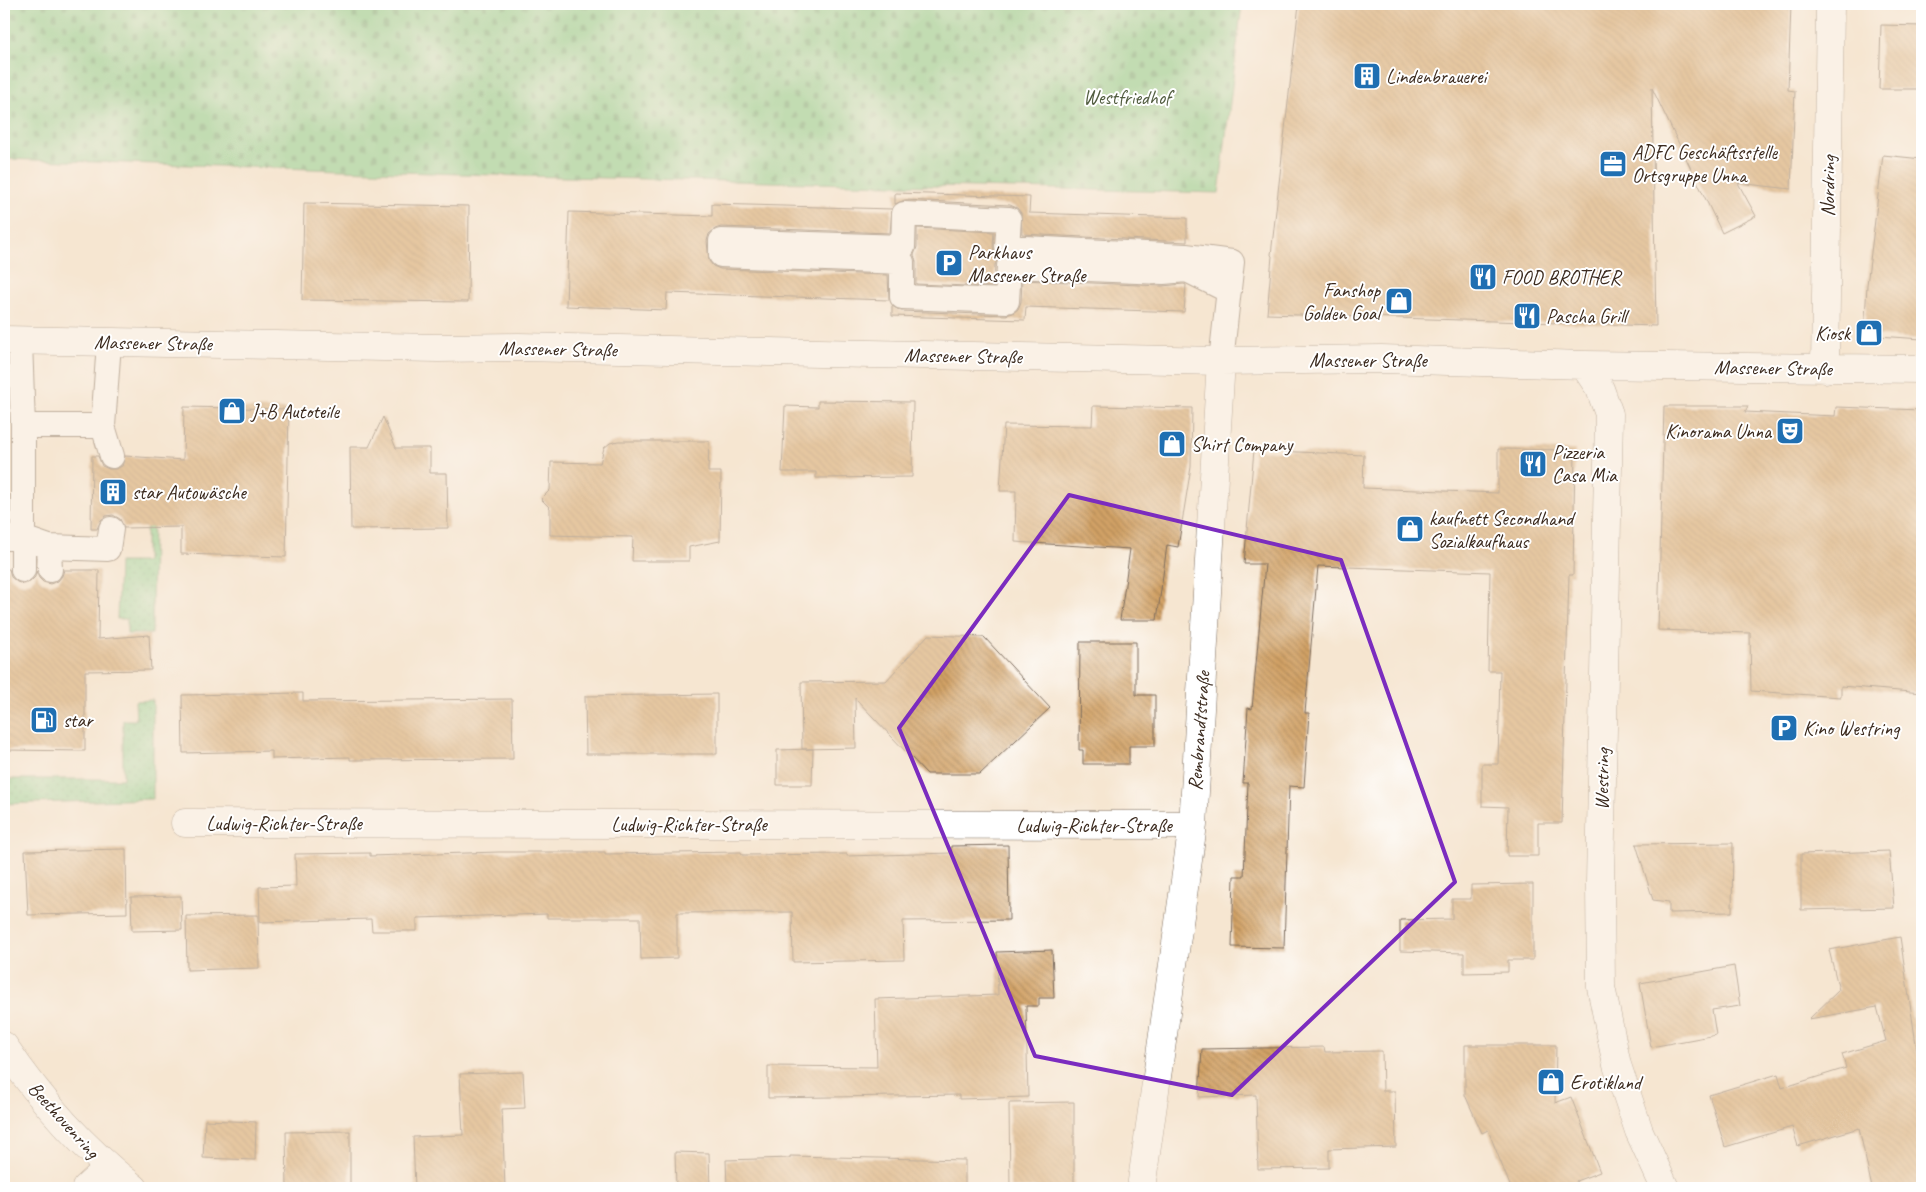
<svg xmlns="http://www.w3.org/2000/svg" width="1926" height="1192" viewBox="0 0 1926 1192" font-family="Caveat,sans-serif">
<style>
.green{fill:url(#green-dots);stroke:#607d56}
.cemetery{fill:url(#cemetery-stones);stroke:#607d56}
.building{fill:url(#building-back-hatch)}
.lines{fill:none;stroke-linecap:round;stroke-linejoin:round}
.lane-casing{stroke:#7c6c5d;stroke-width:26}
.street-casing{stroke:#7c6c5d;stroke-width:29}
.secondary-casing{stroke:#7c6c5d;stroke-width:29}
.lane{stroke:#fff;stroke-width:24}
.street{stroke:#fff;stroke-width:28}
.secondary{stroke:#fff;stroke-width:28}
.marked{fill:none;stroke:#7b2cbf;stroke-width:4;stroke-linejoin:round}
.labels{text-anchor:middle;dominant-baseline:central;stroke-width:4;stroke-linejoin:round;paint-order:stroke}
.poi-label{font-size:20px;fill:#3b2a1e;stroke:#fff;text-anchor:start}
.park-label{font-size:20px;fill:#515c3f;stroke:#fff}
.street-label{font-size:20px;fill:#3b2a1e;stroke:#fff}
</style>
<defs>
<pattern id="green-dots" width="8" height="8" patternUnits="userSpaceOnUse" patternTransform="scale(1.25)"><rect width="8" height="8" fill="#84d08d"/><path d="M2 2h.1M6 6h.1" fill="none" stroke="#6da973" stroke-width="1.8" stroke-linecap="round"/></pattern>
<pattern id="cemetery-stones" width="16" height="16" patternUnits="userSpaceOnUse" patternTransform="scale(1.25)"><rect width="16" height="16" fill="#84d08d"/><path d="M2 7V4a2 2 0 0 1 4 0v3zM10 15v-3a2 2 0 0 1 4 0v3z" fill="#6da973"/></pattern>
<pattern id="building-back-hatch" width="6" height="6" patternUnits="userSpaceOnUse" patternTransform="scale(1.25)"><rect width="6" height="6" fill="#d2a266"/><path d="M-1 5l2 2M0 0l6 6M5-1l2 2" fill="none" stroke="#ac8453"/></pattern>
</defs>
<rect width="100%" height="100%" fill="#fff"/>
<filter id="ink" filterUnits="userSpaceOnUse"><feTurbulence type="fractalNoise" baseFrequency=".02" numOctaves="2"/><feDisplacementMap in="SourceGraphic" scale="10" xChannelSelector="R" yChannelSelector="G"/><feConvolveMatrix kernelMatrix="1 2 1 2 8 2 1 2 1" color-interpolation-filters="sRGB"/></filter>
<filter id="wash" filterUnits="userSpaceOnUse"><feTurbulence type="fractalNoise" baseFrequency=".0096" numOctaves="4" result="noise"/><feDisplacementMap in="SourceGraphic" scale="20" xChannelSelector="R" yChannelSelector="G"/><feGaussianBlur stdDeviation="1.12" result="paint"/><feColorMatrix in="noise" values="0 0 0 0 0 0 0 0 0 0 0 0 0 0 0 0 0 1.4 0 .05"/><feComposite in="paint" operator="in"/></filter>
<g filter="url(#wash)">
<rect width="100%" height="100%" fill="#f6e6d1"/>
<path class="green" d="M148 511H153L152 634H127V619H117L119 562H146V529L148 528Z
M153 700V799L4 804V779H123V720H136L135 701Z"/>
<path class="cemetery" d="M4 4H1242L1219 193 523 176 4 159Z"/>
<g id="blocks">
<path class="building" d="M1299 4H1791L1788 90 1795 91 1791 189 1738 183 1756 216 1722 233 1652 88 1656 326 1267 314 1272 256 1271 255Z
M1881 25 1922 26V89H1879Z
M1883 155 1922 159V339L1864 335 1867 285Z
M895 193 1030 197 1029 213 1187 218V242L1022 234 1021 213 1017 208 1010 205 905 200 895 204Z
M304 203 469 206 468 302 302 300Z
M712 204 892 209 890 233 721 227 715 229 709 234 707 241 709 261 713 266 720 269 888 275 889 300 667 293 666 310 566 306 569 212 712 216Z
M917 228 994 232 993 247 995 253 998 258 995 265 994 287 916 284V262L914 255 917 247Z
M1022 280 1162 286 1184 284 1186 285 1184 312 1026 307 1025 320 892 316V306L901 311 1006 315 1013 313 1018 309 1021 302Z
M818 401 913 402 912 477 816 478V472H782L785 406 818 407Z
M1093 406 1192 408 1191 467 1178 547 1167 545 1157 620H1120L1130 549 1015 542 1016 491H1000L1004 425 1092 426Z
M1664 406H1748L1745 412 1835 416 1836 407 1922 410V693L1841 686V697L1751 691 1750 633 1658 630Z
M184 407 289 409 286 557 181 554V527L124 528 120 519 113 515 106 516 101 520 97 529H91L92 456H98L102 466 109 469H116L122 466 125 456 183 460Z
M383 417 396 448H430V473H447L448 528 351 529 350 447H369Z
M618 441H709L708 472H721L720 541 689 547V561H632L633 537 550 535V508L541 499 550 490 551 462 600 463 604 448 610 443Z
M1498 449 1575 450 1573 575H1569L1562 823H1538V856H1507L1508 807 1482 806V764H1498L1500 671H1488L1490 572 1318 566 1305 713H1309L1304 787 1289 786 1284 948 1232 947 1234 876H1244L1248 783H1243L1248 708 1252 709 1265 564H1244L1254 450 1364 455 1363 488 1498 493Z
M4 569H9L11 577 17 582 23 584 30 582 35 577 36 571 39 578 43 582 50 584 58 581 62 576 64 570H99L98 639 149 635 151 670 85 671V751L4 750Z
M928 635 984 637 1050 708 980 774H927L855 698 856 748 802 749 801 682 886 681Z
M1080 642H1136V695H1155V746H1129V764H1083V750H1079Z
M303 693V701L512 699 513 759 350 760V757L272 759V751L183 753 182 695Z
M717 694V754H586L585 696Z
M813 749 812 785H777V750Z
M1733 843 1732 912 1669 913V902L1653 900 1636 844Z
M1008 845 1009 920 903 921 904 960 793 962 792 912 677 913V958L641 959 640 918H547V914L417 918V931H372L371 919 260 922 259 887 296 886 295 854 370 853V856L499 852H605V854L741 852 742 855 847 854V856L951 853V846Z
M126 849 127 913 28 915 25 851Z
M1889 851 1894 908 1801 910V854Z
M1533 884V960H1508V972L1464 973V953L1400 951V920L1452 919V899H1471V885Z
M181 896 182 930 132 931 131 897Z
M258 915 259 968 187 970 186 916Z
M1900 937 1916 1044 1922 1073V1188H1872L1859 1128 1798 1146 1792 1127 1725 1147 1709 1095 1778 1074 1782 1088 1846 1068 1842 1054 1886 1041 1877 1007 1809 1019 1839 990 1829 950Z
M1052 950 1054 998H1039V1006H1026L1028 1097 959 1099V1095L768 1098V1066L877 1067 875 999 998 995 997 952Z
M1734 966 1740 1006 1712 1010 1716 1035 1651 1047 1640 983Z
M1465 1045H1556L1555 1103 1571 1097 1600 1172 1576 1181 1579 1188H1511L1488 1130 1482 1133 1465 1095Z
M1324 1047 1325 1052 1382 1051 1383 1091H1395L1396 1147 1329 1149V1168L1258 1169 1256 1095 1199 1097 1202 1049Z
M523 1072 525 1108 502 1109 505 1188H415L413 1137 463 1135 460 1074Z
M1074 1102V1188H1010L1009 1103Z
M205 1120 256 1122 255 1160 203 1158Z
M350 1131V1188H287L286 1132Z
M675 1152 709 1153 710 1188H676Z
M790 1156 965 1160V1188H727L726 1160 790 1158Z"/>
</g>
</g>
<g filter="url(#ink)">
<use href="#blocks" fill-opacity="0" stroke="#7c6c5d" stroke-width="1"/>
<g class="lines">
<defs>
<path id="lane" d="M20 341 23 426V570
M1221 361 1232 262 1186 256 1007 247 1009 219 904 214 903 247 721 241V255L902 262V297L1007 301 1009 266 1163 272 1187 270 1229 291
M23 426H103L109 343
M103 426 112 456
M4 538H23L49 547 50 570
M49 547 108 549 111 529"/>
<path id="street" d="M4 340 438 348 518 347 1221 361 1381 359 1584 365 1922 369
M1584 365 1600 389 1609 414 1600 884 1601 987 1617 1065 1639 1131 1665 1188
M1825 369 1830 4
M185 823 1193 825
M86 1188 108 1168
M1141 1188 1193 825 1221 361"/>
<path id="secondary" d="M4 1046C40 1100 83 1148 134 1188"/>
</defs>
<use href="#lane" class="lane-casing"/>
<use href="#street" class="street-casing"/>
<use href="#secondary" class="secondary-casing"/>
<use href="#lane" class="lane"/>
<use href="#street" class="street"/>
<use href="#secondary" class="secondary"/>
</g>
</g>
<path d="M0 0H1926V1192H0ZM1069 495 1341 560 1455 882 1232 1095 1035 1056 899 728Z" fill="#f6e6d1" fill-opacity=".55" fill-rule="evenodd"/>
<path class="marked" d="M1069 495 1341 560 1455 882 1232 1095 1035 1056 899 728Z"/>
<defs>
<symbol id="building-square" viewBox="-11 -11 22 22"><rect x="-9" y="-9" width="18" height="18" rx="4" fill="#1f6fb2" stroke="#fff"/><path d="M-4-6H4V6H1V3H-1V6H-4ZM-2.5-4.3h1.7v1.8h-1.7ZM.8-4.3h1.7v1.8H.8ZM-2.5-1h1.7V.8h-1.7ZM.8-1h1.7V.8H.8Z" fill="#fff"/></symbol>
<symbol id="office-square" viewBox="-11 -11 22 22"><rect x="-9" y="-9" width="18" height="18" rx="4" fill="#1f6fb2" stroke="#fff"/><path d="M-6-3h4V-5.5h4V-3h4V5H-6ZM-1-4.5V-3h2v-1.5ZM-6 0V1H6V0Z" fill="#fff"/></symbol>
<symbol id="parking-square" viewBox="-11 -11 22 22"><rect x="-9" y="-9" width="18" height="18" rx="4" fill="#1f6fb2" stroke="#fff"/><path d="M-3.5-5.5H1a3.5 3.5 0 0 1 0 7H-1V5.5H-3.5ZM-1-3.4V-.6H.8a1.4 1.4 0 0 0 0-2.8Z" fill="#fff"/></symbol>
<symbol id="restaurant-square" viewBox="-11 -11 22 22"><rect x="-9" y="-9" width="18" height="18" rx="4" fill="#1f6fb2" stroke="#fff"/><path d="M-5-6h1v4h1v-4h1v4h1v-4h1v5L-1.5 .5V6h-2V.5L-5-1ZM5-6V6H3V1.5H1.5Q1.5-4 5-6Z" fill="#fff"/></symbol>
<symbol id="shop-square" viewBox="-11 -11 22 22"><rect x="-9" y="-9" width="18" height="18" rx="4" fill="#1f6fb2" stroke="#fff"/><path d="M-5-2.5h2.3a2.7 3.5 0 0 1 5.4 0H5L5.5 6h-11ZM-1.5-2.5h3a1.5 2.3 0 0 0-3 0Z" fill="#fff"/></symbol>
<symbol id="theatre-square" viewBox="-11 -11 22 22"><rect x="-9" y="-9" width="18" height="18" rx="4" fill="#1f6fb2" stroke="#fff"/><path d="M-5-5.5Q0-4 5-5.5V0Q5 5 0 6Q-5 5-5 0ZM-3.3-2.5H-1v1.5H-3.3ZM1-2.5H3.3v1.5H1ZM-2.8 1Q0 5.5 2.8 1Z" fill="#fff"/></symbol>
<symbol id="fuel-square" viewBox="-11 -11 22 22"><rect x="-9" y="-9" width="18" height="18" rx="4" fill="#1f6fb2" stroke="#fff"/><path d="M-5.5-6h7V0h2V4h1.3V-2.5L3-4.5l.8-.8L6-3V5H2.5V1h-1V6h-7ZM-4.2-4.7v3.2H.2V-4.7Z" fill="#fff"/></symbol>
</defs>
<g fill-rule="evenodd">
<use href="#building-square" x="1351" y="60" width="32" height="32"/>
<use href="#office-square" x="1597" y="148" width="32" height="32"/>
<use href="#parking-square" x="933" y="247" width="32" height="32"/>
<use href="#restaurant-square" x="1467" y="261" width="32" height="32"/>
<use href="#shop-square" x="1383" y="285" width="32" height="32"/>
<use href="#restaurant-square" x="1511" y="300" width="32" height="32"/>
<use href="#shop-square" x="1853" y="317" width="32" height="32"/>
<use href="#shop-square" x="216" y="395" width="32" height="32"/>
<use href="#theatre-square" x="1774" y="415" width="32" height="32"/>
<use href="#shop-square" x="1156" y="428" width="32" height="32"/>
<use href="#restaurant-square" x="1517" y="448" width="32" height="32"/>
<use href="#building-square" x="97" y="476" width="32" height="32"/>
<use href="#shop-square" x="1394" y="513" width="32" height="32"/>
<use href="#fuel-square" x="28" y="704" width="32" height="32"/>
<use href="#parking-square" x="1768" y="712" width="32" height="32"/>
<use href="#shop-square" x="1535" y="1066" width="32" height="32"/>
</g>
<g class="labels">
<g class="poi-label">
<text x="1386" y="76">Lindenbrauerei</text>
<text x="1632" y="152">ADFC Geschäftsstelle<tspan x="1632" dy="23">Ortsgruppe Unna</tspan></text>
<text x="968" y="252">Parkhaus<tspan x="968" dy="23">Massener Straße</tspan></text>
<text x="1502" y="277">FOOD BROTHER</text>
<text x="1380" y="290" text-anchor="end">Fanshop<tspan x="1380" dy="23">Golden Goal</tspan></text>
<text x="1546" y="316">Pascha Grill</text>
<text x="1850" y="333" text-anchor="end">Kiosk</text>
<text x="251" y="411">J+B Autoteile</text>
<text x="1771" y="431" text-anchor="end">Kinorama Unna</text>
<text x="1191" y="444">Shirt Company</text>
<text x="1552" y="452">Pizzeria<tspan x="1552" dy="23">Casa Mia</tspan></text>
<text x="132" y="492">star Autowäsche</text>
<text x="1429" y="518">kaufnett Secondhand<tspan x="1429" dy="23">Sozialkaufhaus</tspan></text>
<text x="63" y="720">star</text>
<text x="1803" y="728">Kino Westring</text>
<text x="1570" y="1082">Erotikland</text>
</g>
<g class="park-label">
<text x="1127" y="97">Westfriedhof</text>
</g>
<g class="street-label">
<text transform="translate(1828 186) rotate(-89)">Nordring</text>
<text transform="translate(153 343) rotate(1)">Massener Straße</text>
<text transform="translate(558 349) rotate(1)">Massener Straße</text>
<text transform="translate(963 356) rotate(1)">Massener Straße</text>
<text x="1368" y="360">Massener Straße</text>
<text transform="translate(1773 368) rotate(1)">Massener Straße</text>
<text transform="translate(1199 731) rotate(-86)">Rembrandtstraße</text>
<text transform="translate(1602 779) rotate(-89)">Westring</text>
<text x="284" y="823">Ludwig-Richter-Straße</text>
<text x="689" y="824">Ludwig-Richter-Straße</text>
<text x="1094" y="825">Ludwig-Richter-Straße</text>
<text transform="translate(64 1120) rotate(48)">Beethovenring</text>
</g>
</g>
<rect width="1926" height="1192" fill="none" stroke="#fff" stroke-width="20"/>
</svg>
